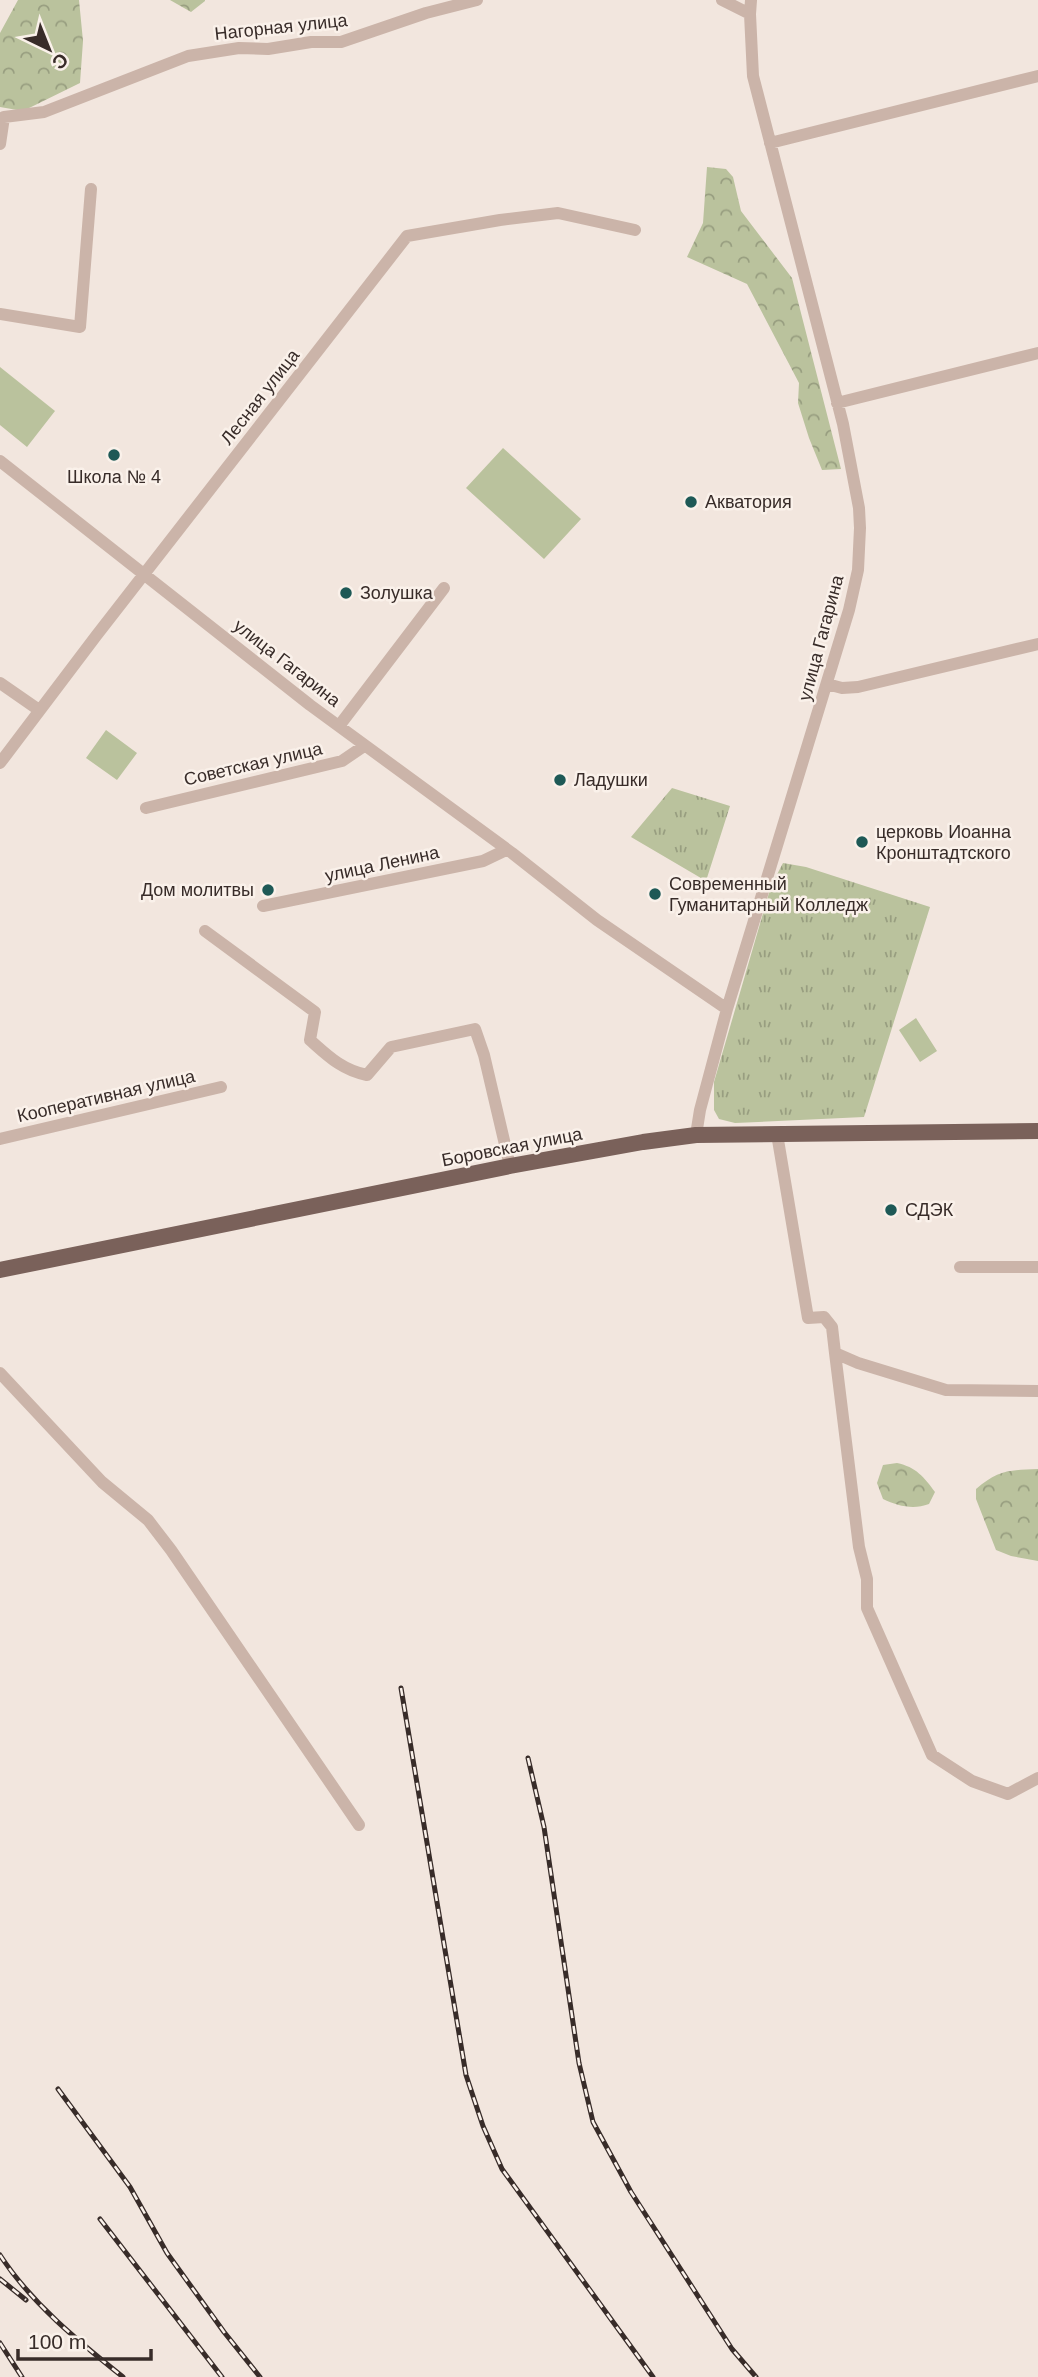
<svg xmlns="http://www.w3.org/2000/svg" width="1038" height="2377" viewBox="0 0 1038 2377" font-family="Helvetica,sans-serif">
<style>
.forest{fill:url(#forest-crowns)}
.park{fill:url(#park-tufts)}
.pitch{fill:#bac29d}
.lines{fill:none;stroke-linecap:round;stroke-linejoin:round}
.minor{stroke:#cbb4a9;stroke-width:12}
.major{stroke:#7a615a;stroke-width:16}
.rail-casing{stroke:#382c29;stroke-width:5}
.rail{stroke:#faf1ea;stroke-width:2.5;stroke-dasharray:8;stroke-linecap:butt}
.poi-dot{fill:#1e5956;stroke:#faf1ea;stroke-width:2.5}
.labels{text-anchor:middle;dominant-baseline:central;stroke-width:5;stroke-linejoin:round;paint-order:stroke}
.street-label{font-size:18px;fill:#382c29;stroke:#faf1ea}
.poi-label{font-size:18px;fill:#382c29;stroke:#faf1ea;text-anchor:start}
</style>
<defs>
<pattern id="forest-crowns" width="20" height="18" patternUnits="userSpaceOnUse" patternTransform="scale(1.75)"><rect width="20" height="18" fill="#bac29d"/><path d="M2 6a3 3 0 1 1 6 0M12 15a3 3 0 1 1 6 0" fill="none" stroke="#989e80"/></pattern>
<pattern id="park-tufts" width="24" height="20" patternUnits="userSpaceOnUse" patternTransform="scale(1.75)"><rect width="24" height="20" fill="#bac29d"/><path d="M3 7l-1-3M5 7V3M7 7l1-3M15 17l-1-3M17 17v-4M19 17l1-3" fill="none" stroke="#989e80"/></pattern>
</defs>
<rect width="100%" height="100%" fill="#f2e6de"/>
<path class="forest" d="M18 0H79L83 41 80 83 23 111 0 107V33Z
M170 0H205V1L191 12Z
M707 167 726 169 733 177 741 211 792 278 841 469 822 470 809 438 798 403 799 383 747 284 687 257 703 223Z
M897 1463C916 1467 924 1477 935 1492L929 1504C913 1510 898 1506 883 1499L877 1483 883 1465Z
M1038 1469V1561L1011 1556 996 1550 976 1499V1489C998 1470 1009 1470 1038 1469Z"/>
<path class="park" d="M672 788 730 806 706 881 631 837Z
M783 863 806 867 930 907 864 1117 735 1123 719 1119 714 1110V1082L771 886Z"/>
<path class="pitch" d="M0 367 55 411 27 447 0 425Z
M503 448 581 519 544 559 466 488Z
M106 730 137 753 117 780 86 758Z
M916 1018 937 1051 920 1062 899 1030Z"/>
<g class="lines">
<path class="minor" d="M722 0 750 14
M770 143 1038 76
M0 144 4 117 44 112 188 56 239 48 268 49 311 42H341L426 13 477 0
M0 314 80 327 91 189
M837 403 1038 353
M0 461 310 705 512 853 597 920 727 1009
M0 683 39 710
M827 684 842 688 858 687 1038 644
M339 726 444 588
M0 763 96 636 407 236 500 220 558 213 635 230
M146 808 342 761 364 746
M263 906 483 861 506 850
M205 931 315 1012 310 1040C328 1056 342 1070 367 1075L391 1047 475 1029 484 1055 510 1166
M777 1134 808 1318 824 1317 832 1327 835 1353 858 1363 946 1390 1038 1391
M696 1135 700 1110 727 1009 849 610 858 570 860 528 859 508 843 424 753 76 750 14 751 0
M0 1139 221 1087
M960 1267H1038
M835 1353 859 1547 867 1579V1608L932 1755 972 1781 1008 1794 1038 1778
M0 1373 102 1482 148 1520 171 1550 359 1825"/>
<path class="major" d="M0 1270 510 1166 643 1142 696 1135 1038 1131"/>
<defs>
<path id="rail" d="M401 1688 466 2075 483 2126 502 2169 653 2377
M528 1758 544 1827 579 2063 593 2122 631 2192 732 2349 756 2377
M58 2089 130 2187 167 2253 224 2332 260 2377
M100 2219 222 2377
M0 2255C32 2304 78 2341 123 2377
M0 2279 26 2300
M0 2343 22 2377"/>
</defs>
<use href="#rail" class="rail-casing"/>
<use href="#rail" class="rail"/>
</g>
<g class="poi-dot">
<circle cx="114" cy="455" r="7"/>
<circle cx="691" cy="502" r="7"/>
<circle cx="346" cy="593" r="7"/>
<circle cx="560" cy="780" r="7"/>
<circle cx="862" cy="842" r="7"/>
<circle cx="268" cy="890" r="7"/>
<circle cx="655" cy="894" r="7"/>
<circle cx="891" cy="1210" r="7"/>
</g>
<g class="labels">
<g class="street-label">
<text transform="translate(281 27) rotate(-6)">Нагорная улица</text>
<text transform="translate(260 397) rotate(-52)">Лесная улица</text>
<text transform="translate(821 638) rotate(-75)">улица Гагарина</text>
<text transform="translate(287 663) rotate(38)">улица Гагарина</text>
<text transform="translate(253 764) rotate(-13)">Советская улица</text>
<text transform="translate(382 864) rotate(-12)">улица Ленина</text>
<text transform="translate(106 1096) rotate(-13)">Кооперативная улица</text>
<text transform="translate(512 1147) rotate(-11)">Боровская улица</text>
</g>
<g class="poi-label">
<text x="114" y="477" text-anchor="middle">Школа № 4</text>
<text x="705" y="502">Акватория</text>
<text x="360" y="593">Золушка</text>
<text x="574" y="780">Ладушки</text>
<text x="876" y="832">церковь Иоанна<tspan x="876" dy="21">Кронштадтского</tspan></text>
<text x="669" y="884">Современный<tspan x="669" dy="21">Гуманитарный Колледж</tspan></text>
<text x="254" y="890" text-anchor="end">Дом молитвы</text>
<text x="905" y="1210">СДЭК</text>
</g>
</g>
<g transform="translate(49 49) rotate(137)" stroke="#faf1ea" stroke-width="5" paint-order="stroke">
<path d="M0-5L12 26L0 18L-12 26Z" fill="#382c29"/>
<text y="-10" font-size="19" font-weight="bold" text-anchor="middle" fill="#382c29">С</text>
</g>
<path d="M18 2349v10h133v-10" fill="none" stroke="#382c29" stroke-width="3.5"/>
<text x="28" y="2349" font-size="21" fill="#382c29" stroke="#faf1ea" stroke-width="5" paint-order="stroke">100 m</text>
</svg>
